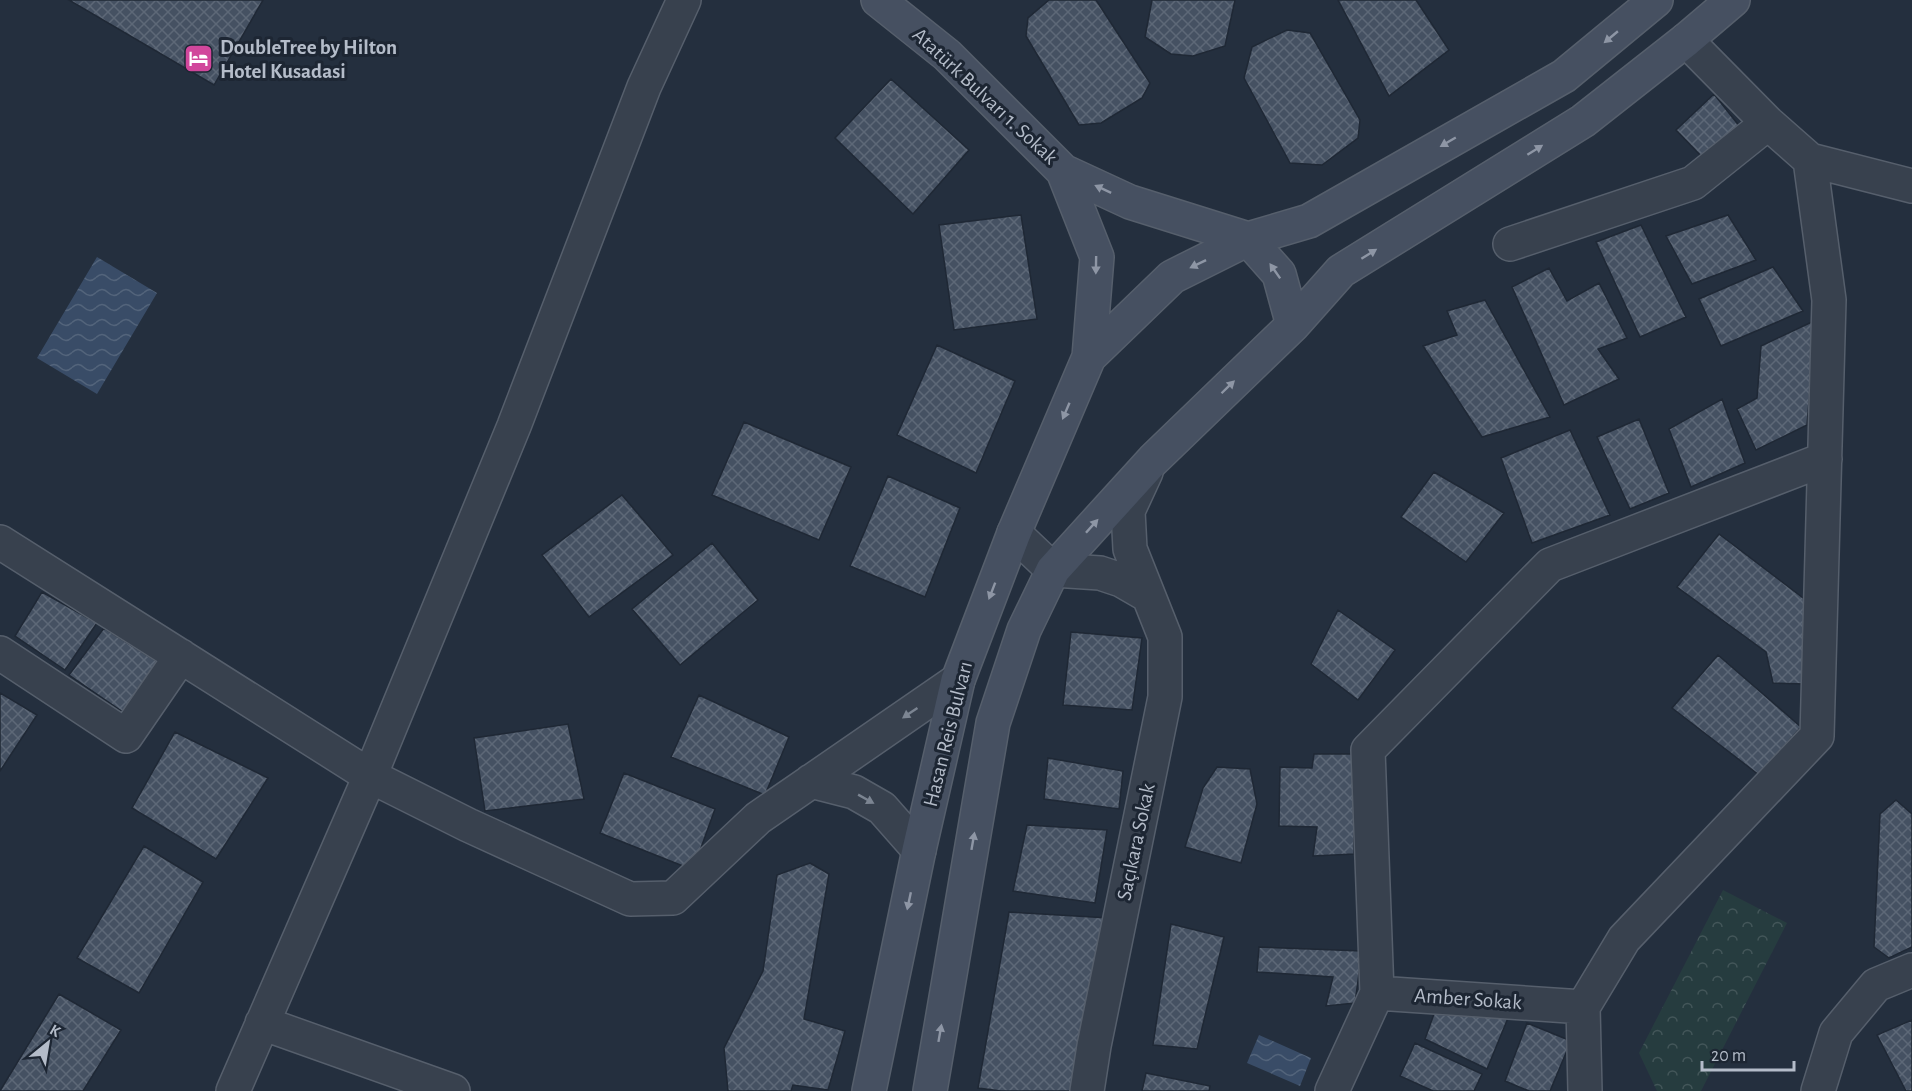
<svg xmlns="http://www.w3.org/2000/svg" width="1912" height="1091" viewBox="0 0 1912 1091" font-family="'Alegreya Sans',sans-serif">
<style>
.park{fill:url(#park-crowns)}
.water{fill:url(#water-waves)}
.building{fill:url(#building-cross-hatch);stroke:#1f2835;stroke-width:1.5}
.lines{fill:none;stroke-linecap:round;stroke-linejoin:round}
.street-casing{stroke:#565f6c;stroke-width:36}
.secondary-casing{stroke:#565f6c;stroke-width:36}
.street{stroke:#38414e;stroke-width:33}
.secondary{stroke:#465061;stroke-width:33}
.oneway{fill:#8e96a5}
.oneway2{fill:#7c8592}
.labels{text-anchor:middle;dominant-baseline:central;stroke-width:6;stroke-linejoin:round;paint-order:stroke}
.poi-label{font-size:21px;font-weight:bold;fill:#b4bcc9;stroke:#1d2633;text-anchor:start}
.street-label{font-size:21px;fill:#b4bcc9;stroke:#1d2633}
</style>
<defs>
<pattern id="park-crowns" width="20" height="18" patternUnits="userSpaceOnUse" patternTransform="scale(1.5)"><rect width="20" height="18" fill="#263c3f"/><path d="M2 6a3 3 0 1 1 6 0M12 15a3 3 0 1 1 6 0" fill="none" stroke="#435659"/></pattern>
<pattern id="water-waves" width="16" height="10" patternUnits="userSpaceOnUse" patternTransform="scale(1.5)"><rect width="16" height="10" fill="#394c67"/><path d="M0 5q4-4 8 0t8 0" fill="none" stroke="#53647b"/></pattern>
<pattern id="building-cross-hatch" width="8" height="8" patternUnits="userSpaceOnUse" patternTransform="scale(1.5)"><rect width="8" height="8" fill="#455162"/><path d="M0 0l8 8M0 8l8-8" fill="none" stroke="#5d6877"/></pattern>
</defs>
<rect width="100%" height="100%" fill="#242f3e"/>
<path class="park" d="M1723 890 1787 923 1701 1091H1657L1639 1053Z"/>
<path class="water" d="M97 257 157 293 97 394 37 358Z
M1259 1035 1311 1058 1300 1086 1247 1063Z"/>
<path class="building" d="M69 0H263L214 85Z
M1049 0H1096L1150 83 1142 98 1101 123 1079 125 1026 36 1028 18Z
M1152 0H1235L1225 46 1193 56 1171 54 1145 37Z
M1338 0H1416L1449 50 1389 96Z
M1287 30 1310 33 1360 120 1358 138 1322 165 1290 163 1244 78 1252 47Z
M891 79 969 150 913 214 835 138Z
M1714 94 1740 127 1703 158 1676 130Z
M1021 215 1037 319 954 330 939 225Z
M1728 215 1756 260 1692 284 1666 236Z
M1641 225 1686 317 1640 337 1596 242Z
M1773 267 1803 311 1721 346 1699 299Z
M1549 268 1567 301 1599 283 1627 338 1598 349 1619 379 1564 405 1512 287Z
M1485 300 1550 417 1482 437 1423 346 1457 335 1447 311Z
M1816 320 1807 425 1756 450 1737 409 1757 398 1761 346Z
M937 345 1015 381 976 473 897 435Z
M1722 399 1745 463 1691 487 1669 429Z
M1639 419 1669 493 1630 509 1597 437Z
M744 422 851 467 819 540 712 495Z
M1570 430 1610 515 1532 543 1501 458Z
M1434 472 1504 513 1466 562 1401 517Z
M888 476 960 508 925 597 850 566Z
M622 495 673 555 589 617 542 555Z
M1719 534 1811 604 1805 684 1773 683 1766 652 1677 587Z
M712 543 758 600 680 665 632 609Z
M42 592 97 623 65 670 15 636Z
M1338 610 1395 650 1358 700 1311 664Z
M104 628 158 662 123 712 69 675Z
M1071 632 1142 638 1132 710 1063 705Z
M1718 655 1801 727 1759 775 1672 708Z
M0 693 37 715 0 771Z
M699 695 789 737 765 795 671 757Z
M568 724 584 799 485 811 474 738Z
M175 732 268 778 216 859 132 808Z
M1314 754H1353L1354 854 1313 856 1317 827 1279 826 1280 767 1312 768Z
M1048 758 1123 771 1119 809 1044 799Z
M1217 767 1250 769 1257 804 1241 863 1185 847 1203 788Z
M624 773 715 809 693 870 600 833Z
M1896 800 1912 814V947L1889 958 1874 947 1880 814Z
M1027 825 1107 830 1095 903 1013 891Z
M144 846 203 882 139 993 77 958Z
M810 863 829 874 804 1019 845 1031 828 1090 793 1085 791 1091H728L724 1048 763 971 777 875Z
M1009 912 1109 918 1072 1091H1001L978 1088Z
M1171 924 1224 937 1197 1049 1153 1045Z
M1259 947 1362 951 1355 1003 1326 1006 1333 977 1257 972Z
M59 994 121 1030 83 1091H0Z
M1434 1014 1508 1018 1487 1069 1425 1039Z
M1912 1020V1091H1906L1877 1035Z
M1527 1023 1571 1041 1550 1091H1529L1505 1081Z
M1415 1043 1482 1074 1474 1091H1433L1400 1076Z
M1146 1073 1210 1086 1209 1091H1142Z"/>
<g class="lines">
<defs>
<path id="street" d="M684 0 644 87 514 426 370 776 468 825 630 899 673 898 758 818 958 680
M1686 40 1768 123 1810 160 1912 186
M1510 244 1693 183 1768 123
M1014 533 1053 570 1100 573 1121 580 1147 595
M0 542 370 776 233 1091
M0 653 126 736 181 656
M811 781 854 792 882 808 919 850
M1377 993 1368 750 1550 565 1825 459
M1583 1007 1624 939 1817 736 1829 300 1810 160
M262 1023 453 1091
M1087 1091 1094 1046 1165 697V637L1130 549 1128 511 1146 472
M1332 1091 1377 993 1583 1007 1585 1091
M1818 1091 1836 1033 1876 985 1912 970"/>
<path id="secondary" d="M878 0 947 55 1063 171 1130 202 1248 239 1279 274 1293 325
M1089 357 1172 277 1248 239 1309 221 1564 76 1656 0
M869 1091 919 850 958 680 1014 533 1089 357 1097 257 1063 171
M930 1091 993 723 1024 630 1053 570 1153 460 1293 325 1341 271 1583 121 1686 40 1733 0"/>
</defs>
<use href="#street" class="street-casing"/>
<use href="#secondary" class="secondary-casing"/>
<use href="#street" class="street"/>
<use href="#secondary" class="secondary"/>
</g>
<defs><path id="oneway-solid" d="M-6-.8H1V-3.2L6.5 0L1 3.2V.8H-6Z" transform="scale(1.5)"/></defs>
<g class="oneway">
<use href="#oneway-solid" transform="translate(1611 37) rotate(140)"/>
<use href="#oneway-solid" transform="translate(1448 142) rotate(150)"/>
<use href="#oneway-solid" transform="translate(1535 150) rotate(-32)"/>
<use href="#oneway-solid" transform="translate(1103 189) rotate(-155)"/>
<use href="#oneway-solid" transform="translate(1369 254) rotate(-32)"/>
<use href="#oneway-solid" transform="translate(1198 264) rotate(154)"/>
<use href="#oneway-solid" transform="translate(1096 265) rotate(91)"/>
<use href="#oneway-solid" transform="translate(1275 271) rotate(-125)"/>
<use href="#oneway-solid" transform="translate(1228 387) rotate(-44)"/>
<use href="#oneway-solid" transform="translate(1066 411) rotate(113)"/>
<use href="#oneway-solid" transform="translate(1092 526) rotate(-48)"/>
<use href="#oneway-solid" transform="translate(992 591) rotate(111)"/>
<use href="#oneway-solid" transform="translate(973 841) rotate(-80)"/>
<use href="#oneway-solid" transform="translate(909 901) rotate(102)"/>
<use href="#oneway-solid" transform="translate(940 1033) rotate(-80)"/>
</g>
<g class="oneway2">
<use href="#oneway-solid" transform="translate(910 713) rotate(146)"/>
<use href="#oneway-solid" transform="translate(866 799) rotate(29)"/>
</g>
<defs>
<symbol id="hotel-square" viewBox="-11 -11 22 22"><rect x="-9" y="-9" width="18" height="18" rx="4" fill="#d1479c" stroke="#1d2633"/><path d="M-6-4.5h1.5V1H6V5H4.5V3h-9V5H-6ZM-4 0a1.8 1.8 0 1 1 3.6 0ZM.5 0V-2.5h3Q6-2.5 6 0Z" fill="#fff"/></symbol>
</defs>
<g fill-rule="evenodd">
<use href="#hotel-square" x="182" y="42" width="33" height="33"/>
</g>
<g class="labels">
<g class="poi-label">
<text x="220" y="47">DoubleTree by Hilton<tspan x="220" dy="24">Hotel Kusadasi</tspan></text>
</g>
<g class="street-label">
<text transform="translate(985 96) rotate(43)">Atatürk Bulvarı 1. Sokak</text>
<text transform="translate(948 734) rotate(-76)">Hasan Reis Bulvarı</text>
<text transform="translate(1136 842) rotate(-78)">Saçıkara Sokak</text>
<text transform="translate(1468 999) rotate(4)">Amber Sokak</text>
</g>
</g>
<g transform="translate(48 1043) rotate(30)" stroke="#1d2633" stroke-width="4.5" paint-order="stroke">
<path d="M0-4.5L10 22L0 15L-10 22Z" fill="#b4bcc9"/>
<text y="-9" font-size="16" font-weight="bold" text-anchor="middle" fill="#b4bcc9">K</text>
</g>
<path d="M1702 1061v9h92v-9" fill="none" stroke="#b4bcc9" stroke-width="3"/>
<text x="1711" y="1061" font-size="18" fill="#b4bcc9" stroke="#1d2633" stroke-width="4.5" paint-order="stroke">20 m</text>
</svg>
